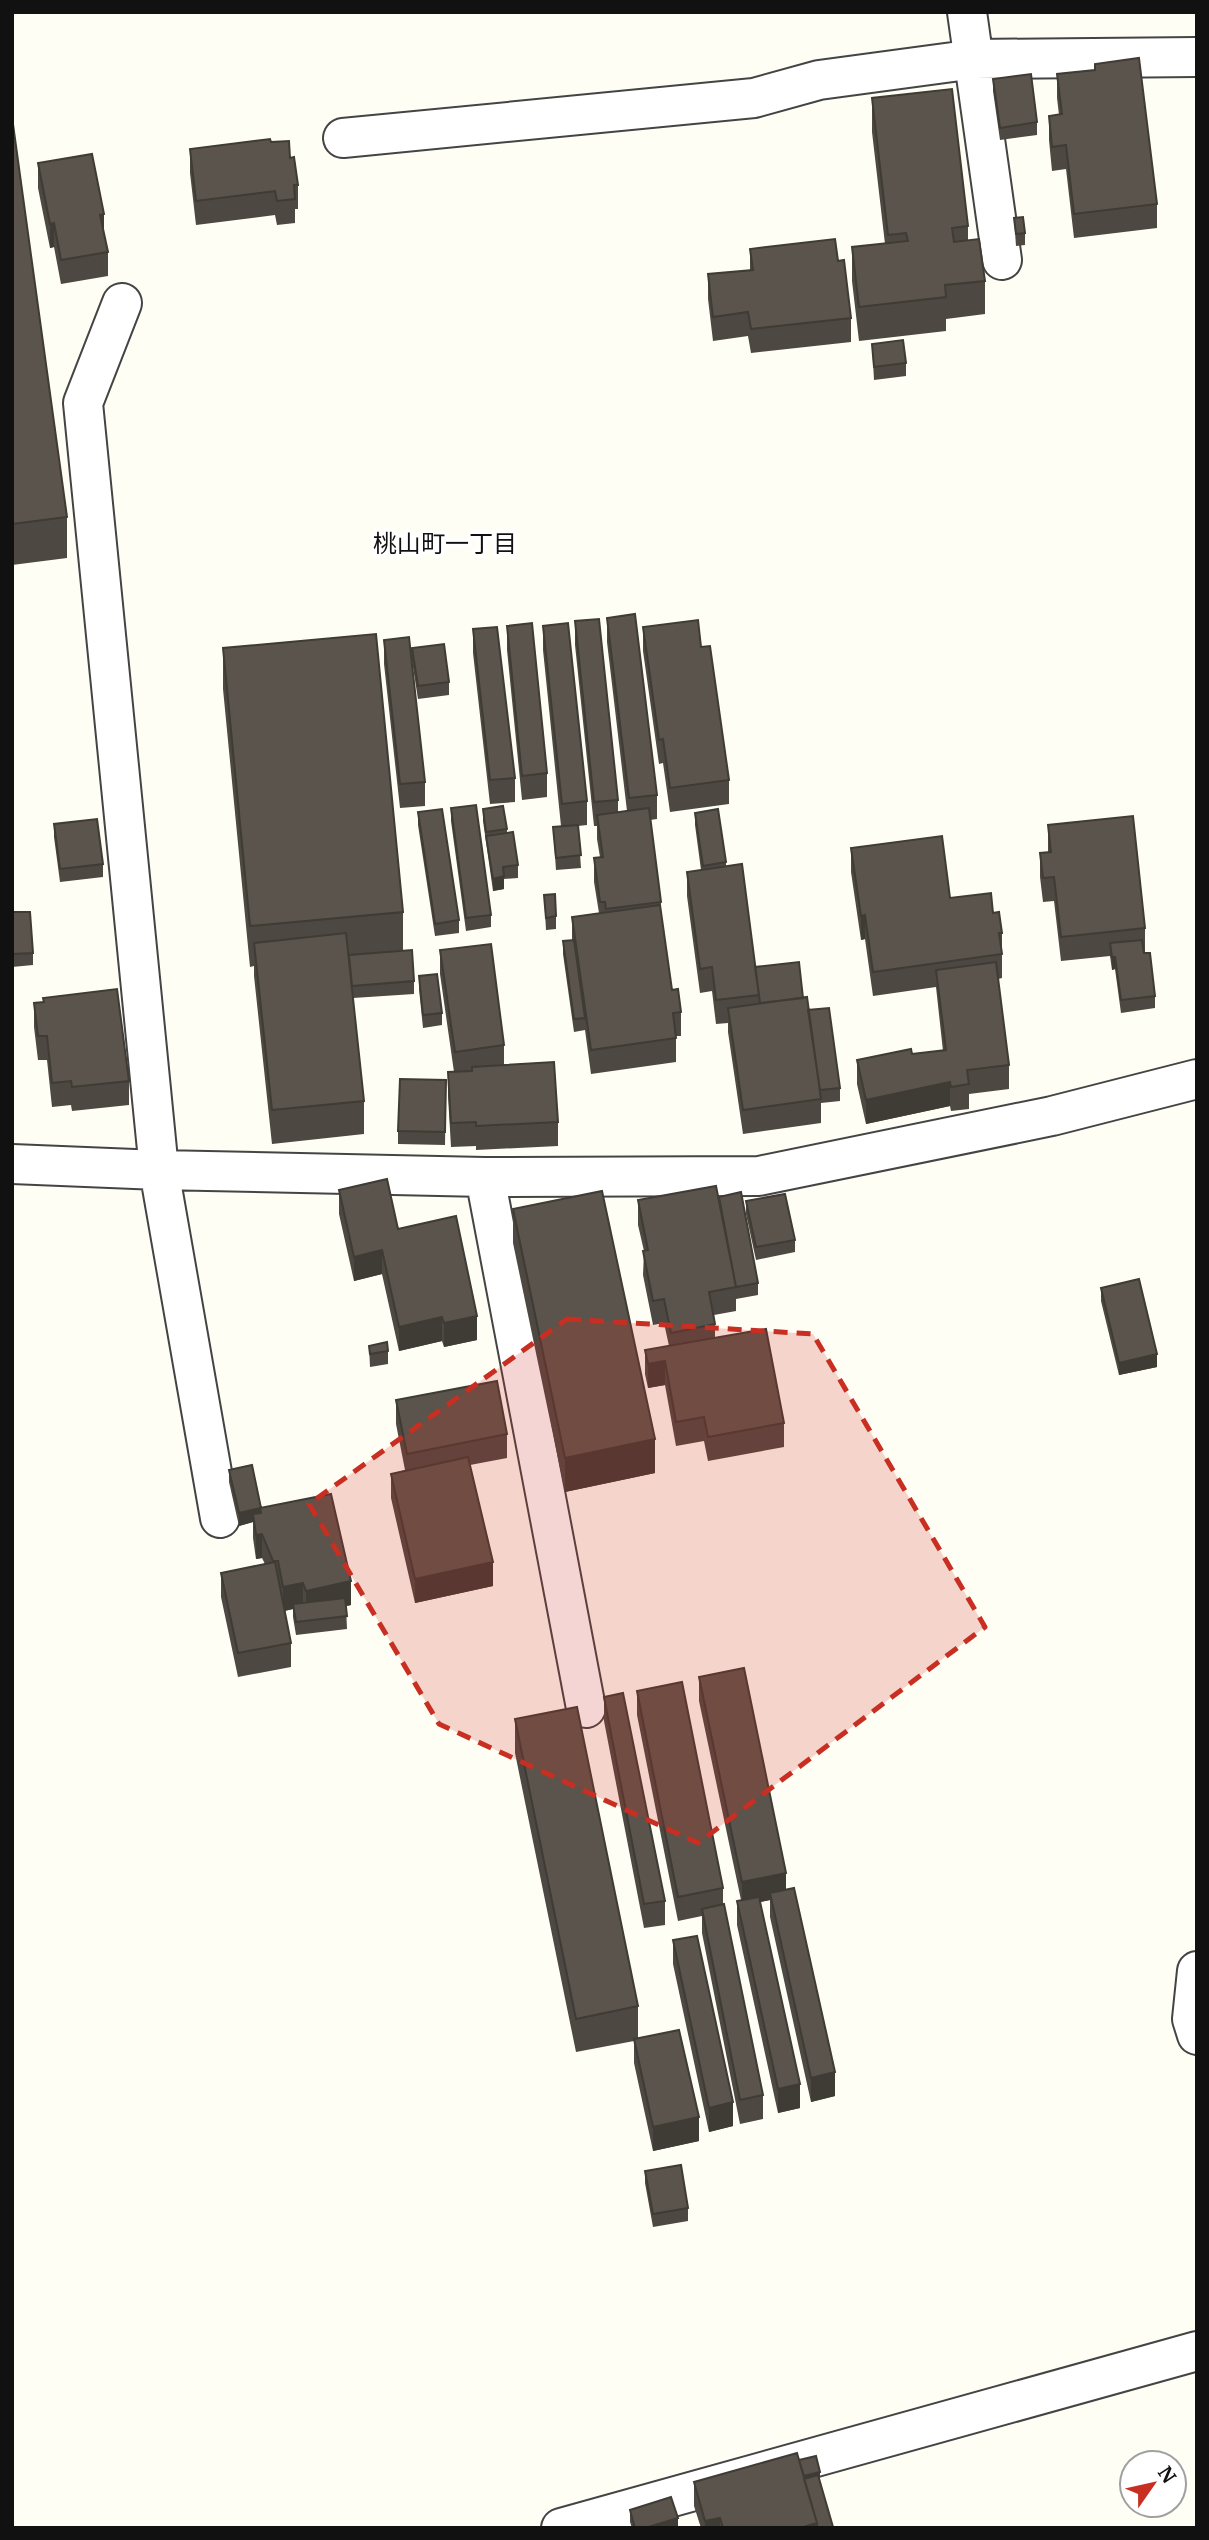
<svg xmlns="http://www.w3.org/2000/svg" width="1209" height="2540" viewBox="0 0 1209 2540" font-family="Merriweather,'Noto Sans JP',serif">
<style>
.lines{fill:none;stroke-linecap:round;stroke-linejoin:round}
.minor-casing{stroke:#444;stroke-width:42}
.minor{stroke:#fff;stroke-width:38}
.wall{fill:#4d4841}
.shaded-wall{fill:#3f3b35}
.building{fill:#5a544c;stroke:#3f3b35;stroke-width:2}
.marked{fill:#c82f22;fill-opacity:0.2;stroke:#c82f22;stroke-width:5;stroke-dasharray:14 9;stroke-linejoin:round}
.labels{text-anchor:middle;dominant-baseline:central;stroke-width:7;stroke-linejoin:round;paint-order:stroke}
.neighbourhood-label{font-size:24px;fill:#111;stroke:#fff}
</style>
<rect width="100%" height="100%" fill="#fffef5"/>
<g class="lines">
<defs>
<path id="minor" d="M967 12 1002 260
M343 138 754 98 819 80 975 59 1197 57
M122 303 83 403 159 1170 220 1518
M12 1164 159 1170 485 1177 759 1176 1052 1116 1197 1079
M485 1177 586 1708
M1197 1971 1192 2019 1197 2035
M561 2528 1197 2351"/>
</defs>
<use href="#minor" class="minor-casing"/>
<use href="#minor" class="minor"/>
</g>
<path class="wall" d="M1095 64 1157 204V228L1074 238 1066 169 1052 171 1049 140V116L1059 115 1057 98V74L1095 70Z
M993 79 1037 122V135L1000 140 993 91Z
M872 98 968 226V241L985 281V314L946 319V331L859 341 852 281V247L885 244 872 132Z
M12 117 67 517V558L12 565Z
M271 142 290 158 298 185V209H295V223L277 225 275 215 196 225 190 173V149Z
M38 163 104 232 108 252V276L61 284 54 247 50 248 38 188Z
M1014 218 1025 233V245L1016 246Z
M750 249 838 261 851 318V342L751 353 748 336 713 341 708 299V274L750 270Z
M872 344 906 363V376L874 380Z
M607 618 657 795V819L650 820 661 902V915L672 990 681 1012V1036H676V1062L591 1074 585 1030 574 1032 563 954V941L572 940V917L599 913 594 882V858L600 857 597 839V826H594L575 645V621L618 800V812L627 811 607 642Z
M507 626 547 773V797L522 800 507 650Z
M543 626 587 801V825L578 826 581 868 556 870 553 827 561 826 543 650Z
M643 627 701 647 729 780V804L670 812 663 763 659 764 643 651Z
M473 629 515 778V802L490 804 473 653Z
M384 640 425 782V806L400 808 384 664Z
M223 648 403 912V950L414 981V994L353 998 364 1101V1134L272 1144 254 976V966L250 967 223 689Z
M412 648 449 682V695L418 699 412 661Z
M451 808 491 915V927L466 931 451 821Z
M483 809 507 829V833L518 865V878L504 879V889L493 891 483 821Z
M418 812 459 920V933L435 936 418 825Z
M695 813 726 862V867L755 967 803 998 808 1010 840 1088V1101L821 1103V1123L743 1134 728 1032V1023L716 1024 712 991 700 993 687 896V872L701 870 695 825Z
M54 824 103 864V877L60 882 54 837Z
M1048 825 1145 928V952H1144L1155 996V1008L1121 1013 1115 969 1112 970 1110 956 1061 961 1054 901 1043 902 1040 877V853L1048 852Z
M851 848 950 898 993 913 1002 933V978L998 979 1009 1065V1089L969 1094V1109L951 1111 950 1106 866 1124 857 1084V1060L943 1051 936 987 873 996 865 939 861 940 851 872Z
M544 895 556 916V929L546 930Z
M12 912 33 953V965L12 967Z
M440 950 504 1045V1065L558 1122V1146L476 1150V1146L451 1147 448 1096V1072H454L440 974Z
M419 976 442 1013V1025L423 1028 419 989Z
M43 998 129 1081V1105L72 1111 71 1105 52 1107 47 1060H38L34 1027V1003L43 1002Z
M446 1080 445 1145 398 1144V1131Z
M339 1190 398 1229 477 1340 444 1347 442 1341 399 1351 382 1274 354 1281 339 1214Z
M719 1197 758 1283V1295L736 1299V1311L714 1315 715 1324V1338L784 1423V1447L708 1461 704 1441 676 1446 665 1385 648 1388 645 1374V1350L669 1346 664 1323 653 1325 643 1275 644 1251 638 1225V1200Z
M746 1201 795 1240V1252L756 1260 746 1214Z
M513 1209 655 1473 565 1492 513 1243Z
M1101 1288 1157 1367 1119 1375 1101 1301Z
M369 1346 388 1351V1364L370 1367Z
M396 1400 507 1434V1458L470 1465 493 1586 415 1603 391 1498V1474L405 1470 396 1424Z
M229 1470 261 1508 351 1605 346 1606 347 1629 296 1635 293 1617V1609L285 1611 291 1643V1667L238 1677 221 1597V1573L265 1564 262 1558 256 1559 253 1538V1522L239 1526 229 1482Z
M699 1677 786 1889 835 2096 811 2102 770 1917V1900L760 1902 800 2108 778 2113 737 1925V1901L741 1900 699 1701Z
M637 1691 723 1888V1904L763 2095V2119L740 2124 702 1933V1916L678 1921 637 1715Z
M604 1697 665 1901V1925L644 1928 604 1721Z
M515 1719 638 2006V2038L699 2141 653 2151 634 2063V2041L576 2052 515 1753Z
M673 1940 733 2126 709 2132 673 1964Z
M645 2171 688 2208V2221L653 2227 645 2183Z
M799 2460 820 2483 833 2527 701 2528 694 2506V2482Z
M630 2510 678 2528H632L630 2522Z"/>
<path class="shaded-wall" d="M104 214V238L100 215Z
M54 223V247L50 248V224Z
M504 876V889L493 891V879Z
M865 915V939L861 940V916Z
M1112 957H1115V969L1112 970Z
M950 1082V1106L866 1124V1100Z
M382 1250V1274L354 1281V1257Z
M477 1316V1340L444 1347V1323Z
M442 1317V1341L399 1351V1327Z
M1157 1354V1367L1119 1375V1363Z
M665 1361V1385L648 1388V1364Z
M655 1439V1473L565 1492V1458Z
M260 1508V1521L253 1514V1522L239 1526V1513Z
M262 1534V1558L256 1559V1535Z
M493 1562V1586L415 1603V1579Z
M351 1581V1605L306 1615V1591Z
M303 1583V1607L293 1604V1609L283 1611V1587Z
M786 1873V1897L770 1893V1900L742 1906V1882Z
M835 2072V2096L811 2102V2078Z
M800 2084V2108L778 2113V2089Z
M733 2102V2126L709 2132V2108Z
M699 2117V2141L653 2151V2127Z
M820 2472V2485L804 2489 801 2477Z
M678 2518V2528H645Z
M720 2518V2528H705V2521Z
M817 2523V2528H800Z"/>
<path class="building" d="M1139 58 1157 204 1074 214 1066 145 1052 147 1049 116 1062 114 1057 74 1095 70V64Z
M1031 74 1037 122 1000 128 993 79Z
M952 89 968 226 952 228 954 242 979 239 985 281 945 285 946 297 859 307 852 247 908 241 906 233 888 235 872 98Z
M12 117 67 517 12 524Z
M270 139 271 142 289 141 290 158 294 157 298 185H294L295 199 277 201 275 191 196 201 190 149Z
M92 154 104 214 100 215 108 252 61 260 54 223 50 224 38 163Z
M1023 217 1025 233 1016 234 1014 218Z
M835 239 838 261 844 260 851 318 751 329 748 312 713 317 708 274 753 270 750 249Z
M903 340 906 363 874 367 872 344Z
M635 614 657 795 629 798 607 618Z
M599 619 618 800 594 802 575 621Z
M698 620 701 647 710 646 729 780 670 788 663 739 659 740 643 627Z
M532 623 547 773 522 776 507 626Z
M568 623 587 801 562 804 543 626Z
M497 627 515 778 490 780 473 629Z
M376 634 403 912 250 926 223 648Z
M409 637 425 782 400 784 384 640Z
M444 644 449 682 418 686 412 648Z
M476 805 491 915 466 918 451 808Z
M503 806 507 829 486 832 483 809Z
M649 808 661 902 606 909 605 902H600L594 858 603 857 597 815Z
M442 809 459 920 435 924 418 812Z
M718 809 726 862 703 866 695 813Z
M1133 816 1145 928 1061 937 1054 877 1043 878 1040 853 1051 852 1048 825Z
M97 819 103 864 60 869 54 824Z
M578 825 581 855 556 858 553 827Z
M513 832 518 865 503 867 504 876 493 879 486 836Z
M942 836 950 898 991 893 993 913 999 912 1002 933H999L1002 954 873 972 865 915 861 916 851 848Z
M742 864 759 995 716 1000 712 967 700 969 687 872Z
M555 894 556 916 546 918 544 895Z
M660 905 672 990 678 989 681 1012 673 1013 676 1038 591 1050 572 917Z
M12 912H30L33 953 12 954Z
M346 933 364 1101 272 1110 254 943Z
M574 940 585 1018 574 1019 563 941Z
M1142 940 1144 953H1150L1155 996 1121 1000 1115 957H1112L1110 943Z
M491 944 504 1045 455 1052 440 950Z
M412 950 414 981 352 986 349 955Z
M799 962 803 998 760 1003 755 967Z
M996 962 1009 1065 967 1070 969 1084 951 1087 950 1082 866 1100 857 1060 911 1049 912 1054 946 1050 936 970Z
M437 974 442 1013 423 1015 419 976Z
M117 989 129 1081 72 1087 71 1081 52 1083 47 1036H38L34 1003 44 1002 43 998Z
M807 997 821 1099 743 1110 728 1008Z
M829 1008 840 1088 820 1090 808 1010Z
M554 1062 558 1122 476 1126V1122L451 1123 448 1072 472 1071V1067Z
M400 1079 446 1080 445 1132 398 1131Z
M387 1179 398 1229 456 1216 477 1316 444 1323 442 1317 399 1327 382 1250 354 1257 339 1190Z
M716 1186 736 1287 709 1292 715 1324 671 1333 664 1299 653 1301 643 1251 648 1250 638 1200Z
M602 1191 655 1439 565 1458 513 1209Z
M741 1192 758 1283 736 1287 719 1197Z
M785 1194 795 1240 756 1247 746 1201Z
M1139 1279 1157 1354 1119 1363 1101 1288Z
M766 1329 784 1423 708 1437 704 1417 676 1422 665 1361 648 1364 645 1350Z
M387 1342 388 1351 370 1354 369 1346Z
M497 1381 507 1434 407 1454 396 1400Z
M468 1457 493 1562 415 1579 391 1474Z
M252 1465 261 1508 239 1513 229 1470Z
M331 1494 351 1581 306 1591 303 1583 283 1587 278 1561H273L262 1534 256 1535 253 1514 261 1513 260 1508Z
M275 1562 291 1643 238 1653 221 1573Z
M345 1598 347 1616 296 1622 293 1604Z
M744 1668 786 1873 742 1882 699 1677Z
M682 1682 723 1888 678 1897 637 1691Z
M623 1693 665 1901 644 1904 604 1697Z
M577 1707 638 2006 576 2019 515 1719Z
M794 1888 835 2072 811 2078 770 1893Z
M759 1897 800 2084 778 2089 737 1901Z
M724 1904 763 2095 740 2100 702 1909Z
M697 1936 733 2102 709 2108 673 1940Z
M679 2030 699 2117 653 2127 634 2039Z
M681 2165 688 2208 653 2214 645 2171Z
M797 2453 817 2523 800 2528H723L720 2518 705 2521 694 2482Z
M816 2456 820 2472 804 2476 799 2460Z
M818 2475 833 2527 831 2528 822 2527 817 2528V2523L804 2479Z
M671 2497 678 2518 645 2528H635L630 2510Z"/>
<path class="marked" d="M567 1319 813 1334 985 1627 698 1843 439 1724 309 1504Z"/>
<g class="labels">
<g class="neighbourhood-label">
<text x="445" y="543">桃山町一丁目</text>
</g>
</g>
<rect width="1209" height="2540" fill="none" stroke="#111111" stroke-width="28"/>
<g transform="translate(1153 2484) rotate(56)"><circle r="33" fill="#ffffff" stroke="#a0a0a0" stroke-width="2"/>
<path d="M0-5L12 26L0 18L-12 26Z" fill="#c82f22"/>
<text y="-10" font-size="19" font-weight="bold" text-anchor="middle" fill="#111111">N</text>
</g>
</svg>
